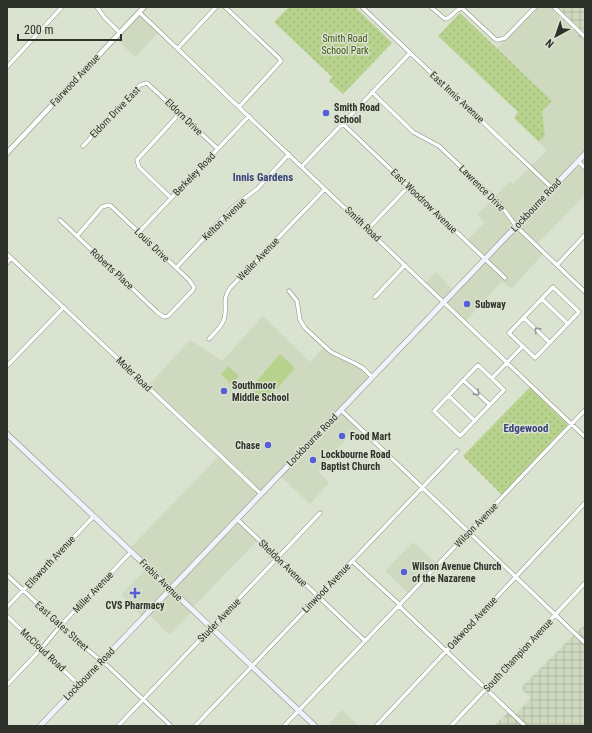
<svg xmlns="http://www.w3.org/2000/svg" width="592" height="733" viewBox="0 0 592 733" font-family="'Roboto Condensed',sans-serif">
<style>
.built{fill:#ced9c0}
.industrial{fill:url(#industrial-grid)}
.grass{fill:url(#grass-dots)}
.garden{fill:#b7d28c}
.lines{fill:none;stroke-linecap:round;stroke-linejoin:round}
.minor-casing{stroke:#899080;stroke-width:4.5}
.tertiary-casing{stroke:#899080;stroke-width:5.5}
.secondary-casing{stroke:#899080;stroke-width:6}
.minor{stroke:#fff;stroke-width:3.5}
.tertiary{stroke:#fff;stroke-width:4.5}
.secondary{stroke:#f0f2fc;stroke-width:5}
.oneway{stroke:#979895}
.poi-dot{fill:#555fd5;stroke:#dae2d0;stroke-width:1.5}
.labels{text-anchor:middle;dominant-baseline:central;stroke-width:3;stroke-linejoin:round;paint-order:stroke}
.park-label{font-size:10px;fill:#43561a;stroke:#dae2d0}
.street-label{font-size:10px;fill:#2f322b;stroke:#dae2d0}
.poi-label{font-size:10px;font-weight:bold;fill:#2f322b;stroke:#dae2d0;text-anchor:start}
.neighbourhood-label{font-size:11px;font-weight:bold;fill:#39417c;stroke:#dae2d0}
</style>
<defs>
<pattern id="industrial-grid" width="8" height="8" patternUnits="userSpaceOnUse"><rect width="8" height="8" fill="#ced9c0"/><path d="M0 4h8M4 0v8" fill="none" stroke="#b1bba5"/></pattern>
<pattern id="grass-dots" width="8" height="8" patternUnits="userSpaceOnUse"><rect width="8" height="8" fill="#b7d28c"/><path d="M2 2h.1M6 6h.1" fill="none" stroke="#9eb579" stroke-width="1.8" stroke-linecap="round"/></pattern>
</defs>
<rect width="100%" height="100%" fill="#dae2d0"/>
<path class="built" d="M538 7H552L585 44V195L537 244 545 252 511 289 502 281 465 322 425 283 436 272 454 291 484 259 466 241 485 222 477 215 510 181 513 184 547 150 539 142 545 136 542 111 552 101 497 48Z
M139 13 159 32 135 57 115 38Z
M263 316 310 362 324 347 362 368 372 377 342 410 359 427 328 458 329 459 318 471 329 483 310 504 279 475 237 519 258 540 195 605 193 611 169 635 148 613 143 618 121 595 147 568 128 550 221 454 148 386 190 340 222 361Z
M413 542 438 565 409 594 385 571Z
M342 710 359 726H327Z"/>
<path class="industrial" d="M552 7H585V44Z
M585 624V726H494L508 712 514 716 531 698 521 688Z"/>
<path class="grass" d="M289 7H355L392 43 343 94 329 81 332 77 274 22Z
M460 13 552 101 542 111 545 136 539 142 514 118 518 112 438 36Z
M530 387 569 426 502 495 463 456Z"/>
<path class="garden" d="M280 354 295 368 265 402 250 389Z
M229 366 233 371 232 372 234 371 239 376 231 384 221 374Z"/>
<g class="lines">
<defs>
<path id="minor" d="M97 7 104 17 120 33
M225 7 279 58 281 61 239 107
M362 7 552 188
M431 7 445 19C452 18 455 9 462 8L495 39 498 40 505 38 535 7
M554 7 585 37
M139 12 585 437
M178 48 216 7
M7 67 62 7
M372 92 413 132 439 146 500 204 516 226 585 292
M343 124 505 278
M83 146 140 85 147 83 218 149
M578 161 585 168
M302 166 410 53
M171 198 139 167 137 160 180 113
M60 220 157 312 164 317 168 316 193 290 194 287 189 280 111 206 108 205 102 207 77 236
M368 229 409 186
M139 232 249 116
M7 254 261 494
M7 263 11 258
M557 265 585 235
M176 268 233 207 257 189 289 154
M553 287 579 312 535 358 509 333Z
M289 291 297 301 300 320 305 328 331 352 354 363 363 368 372 377
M375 297 405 265
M542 299 568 324
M524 318 550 343
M209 339C214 333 222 327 224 319 228 306 221 301 230 288L325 189
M478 365 504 390 460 436 434 411Z
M7 366 64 307
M492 378 523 346
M463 380 490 405
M449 396 475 421
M341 410 585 643
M237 519 365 641
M352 561 400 605
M7 575 78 642 109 667 171 726
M399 606 525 726
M7 607 94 516
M7 616 79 685
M7 685 41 649 61 625 131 552
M118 726 320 513
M195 726 457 451
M284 726 585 410
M376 726 585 503
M451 726 585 583"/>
<path id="tertiary" d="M7 153 144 7"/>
<path id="secondary" d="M7 434 315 726
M40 726 585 154"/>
</defs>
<use href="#minor" class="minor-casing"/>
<use href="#tertiary" class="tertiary-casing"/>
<use href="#secondary" class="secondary-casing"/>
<use href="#minor" class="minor"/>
<use href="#tertiary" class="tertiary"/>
<use href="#secondary" class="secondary"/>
</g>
<defs><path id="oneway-chevron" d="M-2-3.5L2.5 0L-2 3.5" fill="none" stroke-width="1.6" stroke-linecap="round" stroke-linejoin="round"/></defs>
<g class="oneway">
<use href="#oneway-chevron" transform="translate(537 330) rotate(-136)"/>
<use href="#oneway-chevron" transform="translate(477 393) rotate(44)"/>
</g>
<g class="poi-dot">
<circle cx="326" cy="113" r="4"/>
<circle cx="467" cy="304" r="4"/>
<circle cx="224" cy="391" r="4"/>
<circle cx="342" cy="436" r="4"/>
<circle cx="268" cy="445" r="4"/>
<circle cx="313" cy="460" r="4"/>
<circle cx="404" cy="572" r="4"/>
<path d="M133 587h4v4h4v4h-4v4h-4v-4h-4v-4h4z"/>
</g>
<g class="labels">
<g class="park-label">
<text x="345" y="38">Smith Road<tspan x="345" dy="12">School Park</tspan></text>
</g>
<g class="street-label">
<text transform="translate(75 80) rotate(-47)">Fairwood Avenue</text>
<text transform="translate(457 97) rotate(43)">East Innis Avenue</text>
<text transform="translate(115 112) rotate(-46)">Eldorn Drive East</text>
<text transform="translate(184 117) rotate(44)">Eldorn Drive</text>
<text transform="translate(194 174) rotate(-46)">Berkeley Road</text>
<text transform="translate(482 188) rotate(45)">Lawrence Drive</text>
<text transform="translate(424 201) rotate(44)">East Woodrow Avenue</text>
<text transform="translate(536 205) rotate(-47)">Lockbourne Road</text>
<text transform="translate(224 219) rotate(-44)">Kelton Avenue</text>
<text transform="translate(363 224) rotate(44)">Smith Road</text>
<text transform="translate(152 245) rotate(44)">Louis Drive</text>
<text transform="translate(258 259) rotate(-46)">Weiler Avenue</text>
<text transform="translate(112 269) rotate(43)">Roberts Place</text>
<text transform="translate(134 374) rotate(44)">Moler Road</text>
<text transform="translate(312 440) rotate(-46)">Lockbourne Road</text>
<text transform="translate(476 525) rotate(-46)">Wilson Avenue</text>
<text transform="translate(50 562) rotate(-47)">Ellsworth Avenue</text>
<text transform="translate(283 563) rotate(44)">Sheldon Avenue</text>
<text transform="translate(161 580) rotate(44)">Frebis Avenue</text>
<text transform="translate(326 588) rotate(-46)">Linwood Avenue</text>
<text transform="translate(93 592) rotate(-46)">Miller Avenue</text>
<text transform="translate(219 620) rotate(-46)">Studer Avenue</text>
<text transform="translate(472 623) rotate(-47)">Oakwood Avenue</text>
<text transform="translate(62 626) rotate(42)">East Gates Street</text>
<text transform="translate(43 650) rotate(43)">McCloud Road</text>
<text transform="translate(518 655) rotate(-47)">South Champion Avenue</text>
<text transform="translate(89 674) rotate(-46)">Lockbourne Road</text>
</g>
<g class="poi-label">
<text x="334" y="107">Smith Road<tspan x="334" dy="12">School</tspan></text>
<text x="475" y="304">Subway</text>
<text x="232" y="385">Southmoor<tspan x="232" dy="12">Middle School</tspan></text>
<text x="350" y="436">Food Mart</text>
<text x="260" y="445" text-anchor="end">Chase</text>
<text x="321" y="454">Lockbourne Road<tspan x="321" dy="12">Baptist Church</tspan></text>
<text x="412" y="566">Wilson Avenue Church<tspan x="412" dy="12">of the Nazarene</tspan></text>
<text x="135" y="605" text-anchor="middle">CVS Pharmacy</text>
</g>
<g class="neighbourhood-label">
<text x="263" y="177">Innis Gardens</text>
<text x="526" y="428">Edgewood</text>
</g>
</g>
<rect width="592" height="733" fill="none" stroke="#2f322b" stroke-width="16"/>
<g transform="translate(556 36) rotate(220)" stroke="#dae2d0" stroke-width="3" paint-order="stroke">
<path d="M0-3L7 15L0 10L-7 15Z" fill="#2f322b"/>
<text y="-6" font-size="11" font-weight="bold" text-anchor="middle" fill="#2f322b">N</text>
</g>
<path d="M18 34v6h103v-6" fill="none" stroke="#2f322b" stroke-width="2"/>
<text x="24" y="34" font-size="12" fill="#2f322b" stroke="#dae2d0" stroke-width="3" paint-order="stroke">200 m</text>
</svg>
